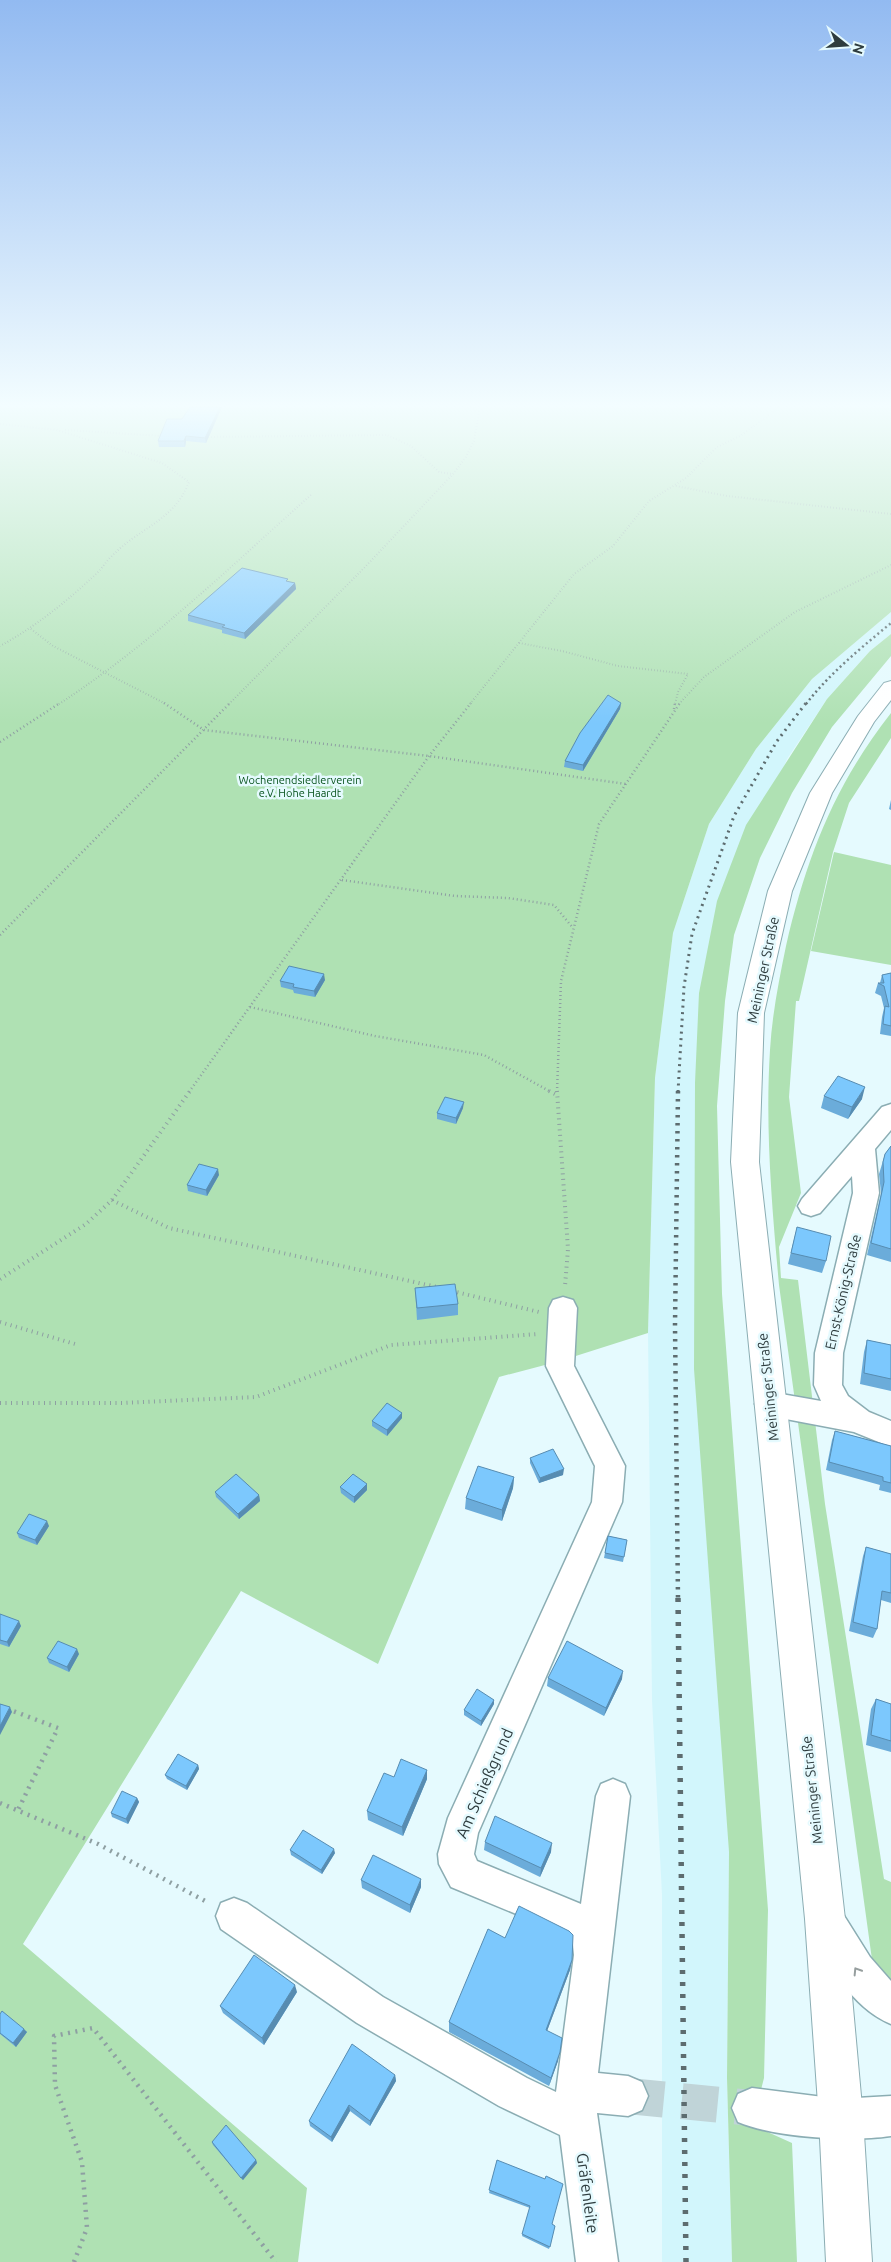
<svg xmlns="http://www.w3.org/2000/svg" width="891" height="2262" viewBox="0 0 891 2262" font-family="Ubuntu,sans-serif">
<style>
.built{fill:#d2f6fc}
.green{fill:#afe1b3}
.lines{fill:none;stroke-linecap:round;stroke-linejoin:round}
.minor-tunnel{stroke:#c0d4d8;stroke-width:36;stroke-dasharray:36 18;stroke-linecap:butt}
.minor-casing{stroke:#8badb3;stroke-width:3}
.major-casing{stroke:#8badb3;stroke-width:2}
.path-far3{stroke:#8e9fa2;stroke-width:2;stroke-dasharray:0.5 2.5;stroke-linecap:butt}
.path-far2{stroke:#8e9fa2;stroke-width:2.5;stroke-dasharray:1 3;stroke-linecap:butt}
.path-far1{stroke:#8e9fa2;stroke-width:4;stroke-dasharray:1 4.5;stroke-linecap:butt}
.path{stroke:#8e9fa2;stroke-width:4.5;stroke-dasharray:2 5.5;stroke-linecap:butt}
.minor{fill:#fff;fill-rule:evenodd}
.major{fill:#fff;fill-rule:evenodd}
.rail-far3{stroke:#5d6c6f;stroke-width:2.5;stroke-dasharray:2 3;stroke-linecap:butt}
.rail-far2{stroke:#5d6c6f;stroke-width:3;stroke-dasharray:2 4.5;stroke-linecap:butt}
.rail-far1{stroke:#5d6c6f;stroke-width:4.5;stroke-dasharray:2.5 5.5;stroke-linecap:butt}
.rail{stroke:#5d6c6f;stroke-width:5.5;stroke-dasharray:4 8;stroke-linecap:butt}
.wall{fill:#6bacda}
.shaded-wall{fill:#578cb1}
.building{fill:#7cc8fd;stroke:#578cb1}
.oneway{stroke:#969e9e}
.labels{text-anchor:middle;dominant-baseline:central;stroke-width:5;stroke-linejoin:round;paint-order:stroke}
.far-park-label{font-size:11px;fill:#07521c;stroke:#e5fafe}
.street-label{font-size:14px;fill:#2e3c3e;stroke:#e5fafe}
.near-street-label{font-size:16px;fill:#2e3c3e;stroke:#e5fafe}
</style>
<rect width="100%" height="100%" fill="#e5fafe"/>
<path class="built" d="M891 612V634L870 651 827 699 787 759 699 993 729 1852 727 2078 732 2262H662V1895L652 1700 648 1333 655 1078 673 933 709 824 756 749 812 679Z"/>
<path class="green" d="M0 407H891V612L812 679 756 749 709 824 673 933 655 1078 648 1333 560 1361 499 1377 378 1664 241 1591 23 1944 307 2188 298 2262H0Z
M891 634V656L832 727 792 793 760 858 734 935 725 1001 717 1106 722 1294 768 1910 764 2078 752 2125 792 2143 797 2262H732L727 2078 729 1852 694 1369 695 1083 699 993 717 901 746 825 827 699 870 651Z
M891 713V738L849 803 833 852 799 1001H796L789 1097 801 1193 779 1247 781 1278 798 1280 825 1504 884 1879 891 1882V1982L874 1974 779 1285C772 1207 765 1128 770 1050 772 1015 779 980 786 946 807 856 834 786 891 713Z
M834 852 891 865V965L811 951Z"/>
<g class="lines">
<path class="minor-tunnel" d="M628 2096 752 2108"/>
<defs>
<path id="minor" d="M891 1104V1130L875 1149 879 1193 843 1353 842 1385 848 1396 869 1412 891 1421V1447L854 1432 770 1416 760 1413 755 1404 760 1395 770 1392 821 1401 814 1385 815 1353 853 1193 852 1176 820 1213 811 1216 802 1213 798 1206 802 1199 882 1107Z
M563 1297 573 1300 577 1308 574 1366 625 1466 622 1502 478 1833 474 1854 477 1861 581 1904 596 1796 601 1784 613 1779 625 1784 630 1796 598 2073 628 2076 642 2082 648 2096 642 2110 628 2116 597 2113 618 2262H576L560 2135 499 2106 357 2023 221 1929 216 1916 221 1903 234 1898 247 1903 383 1997 527 2078 556 2092 574 1955 573 1945 562 1933 451 1887 439 1864 438 1854 448 1818 592 1502 595 1466 546 1366 549 1308 553 1300Z
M830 1909 843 1914 870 1957 891 1981V2024C852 2008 827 1964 812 1927L817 1914Z
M752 2088 839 2099 891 2096V2136C850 2142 776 2138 738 2122L732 2108 738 2094Z"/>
<path id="major" d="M891 681V700L874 722 832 793 792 891 764 1013 759 1162 845 1919 863 2118 872 2262H826L819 2118 805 1919 731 1162 738 1013 768 891 810 793 858 716 884 683Z"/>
</defs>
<use href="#minor" class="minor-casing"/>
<use href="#major" class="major-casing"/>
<path class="path-far3" d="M0 424 57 430 162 463 189 482C174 521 139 528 113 555 106 561 102 569 95 575 66 602 35 627 0 646
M65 430 163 436
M205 437 387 435 411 446 439 472 452 474
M676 486 727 496 891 514
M31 629 53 646 166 704
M519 643 562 651 618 666 688 674 678 692 675 704
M59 704C151 644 230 567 312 494
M229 704 366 566 453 474 466 457 474 441 479 412 471 407
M470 704 574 574 613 546 649 501 686 478 717 447 740 436 780 407
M679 704 704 677 795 612 891 565"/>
<path class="path-far2" d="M164 703 204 730 429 756 626 784
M674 709 675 703
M0 742 60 703
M342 880 455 896 508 898 554 905 573 928
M0 935 230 703
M250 1007 375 1036 484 1055 551 1092
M189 1092 429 756 471 703
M557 1092 561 981 599 824 680 703"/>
<path class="path-far1" d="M549 1091 557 1095
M557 1091 568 1249 565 1286
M112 1200 169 1228 437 1287
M0 1279 86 1224 112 1200 190 1091
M452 1291 539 1312
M0 1322 75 1344
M0 1403H123L256 1397 391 1345 538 1334"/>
<path class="path" d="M0 1706 58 1728 18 1810
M0 1803 98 1844 209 1903
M74 2262 87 2228 82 2162 55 2085 54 2036 93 2028 276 2262"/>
<use href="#minor" class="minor"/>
<use href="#major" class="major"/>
<path class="rail-far3" d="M806 704C830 673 861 648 891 623"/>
<path class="rail-far2" d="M678 1092 684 987 692 934 734 816 777 741 806 703"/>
<path class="rail-far1" d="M678 1091 675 1325 678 1599"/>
<path class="rail" d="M678 1598 686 2262"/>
</g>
<path class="wall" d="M190 407H222L206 443 186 441 185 447H159L158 441 182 419Z
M288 582 295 583 296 589 245 639 222 633V630L188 621V615Z
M621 703 620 709 583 771 564 767 565 761Z
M891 800V810L889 809Z
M891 973V1036L880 1034 882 1017 884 1008 881 996 875 993 878 983H880L882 975Z
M325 980 315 997 294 993 293 990 281 987 280 981Z
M824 1096 862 1099 848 1119 821 1108Z
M463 1108 456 1124 437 1119V1113Z
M891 1146V1262L867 1255 881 1193 879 1174 885 1154Z
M219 1175 207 1196 188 1191 187 1185Z
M797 1227 826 1261 822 1273 788 1264Z
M415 1288 458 1304V1315L417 1320Z
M867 1340 891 1345V1391L860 1384 864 1352Z
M402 1413V1418L387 1436 372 1426V1421Z
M835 1431 891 1446V1493L879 1490 880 1485 826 1470 832 1440Z
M530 1458 563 1475 539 1483 530 1463Z
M514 1477 513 1488 502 1521 465 1509 466 1498Z
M340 1487 367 1490 354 1503 341 1493Z
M215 1492 259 1495 260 1501 239 1519 216 1497Z
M49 1526 37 1545 19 1538 17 1533Z
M608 1536 627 1540 623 1562 604 1558Z
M866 1547 891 1554V1603L881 1600 877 1629 873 1638 849 1631 863 1556Z
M0 1614 21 1626 9 1647 0 1644Z
M79 1654 69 1672 49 1663 47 1658Z
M548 1678 622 1679 604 1716 547 1686Z
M876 1699 891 1704V1752L866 1745 871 1709Z
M494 1704 481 1726 464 1715V1710Z
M198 1765 199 1769 187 1790 167 1779 165 1775Z
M427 1770V1779L403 1836 368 1820 367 1811 394 1777Z
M137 1798 139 1802 128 1824 112 1817 111 1813Z
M485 1842 551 1852 540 1877 484 1850Z
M290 1850 335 1853 322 1874 291 1855Z
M361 1880 421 1887 410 1913 362 1888Z
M505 1938 572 1960 570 1970 547 2031 558 2061 549 2086 449 2032V2022Z
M297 1992 264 2045 223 2013 220 2006Z
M0 2014 27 2032 16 2047 0 2034Z
M395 2075 396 2081 370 2126 350 2111 332 2142 310 2126 309 2121Z
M212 2142 256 2160 257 2163 243 2180 213 2145Z
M497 2160 552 2224 555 2226 549 2249 522 2236 530 2208 489 2193Z"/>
<path class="shaded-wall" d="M220 407H222L206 443 205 438Z
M186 436V441L185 447 184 441Z
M295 583 296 589 245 639 244 633Z
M621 703 620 709 583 771V765Z
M324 974 325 980 315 997 314 991Z
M865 1087 862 1099 848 1119 852 1107Z
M464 1102 463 1108 456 1124V1118Z
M218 1169 219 1175 207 1196 206 1190Z
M402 1413V1418L387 1436V1430Z
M564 1469 563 1475 539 1483 540 1478Z
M514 1477 513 1488 502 1521V1510Z
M367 1484V1490L354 1503V1497Z
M259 1495 260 1501 239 1519 238 1514Z
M47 1521 49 1526 37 1545 35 1540Z
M19 1621 21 1626 9 1647 7 1642Z
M77 1649 79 1654 69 1672 67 1667Z
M623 1671 622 1679 604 1716 606 1708Z
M494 1700V1704L481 1726V1721Z
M10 1707 12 1712 0 1735V1726Z
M198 1765 199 1769 187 1790 186 1786Z
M427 1770V1779L403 1836 402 1827Z
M137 1798 139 1802 128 1824 126 1819Z
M552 1843 551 1852 540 1877 541 1868Z
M334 1849 335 1853 322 1874 321 1870Z
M421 1879V1887L410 1913V1905Z
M572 1960 570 1970 544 2039 546 2030Z
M295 1985 297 1992 264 2045 262 2038Z
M24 2029 27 2032 16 2047 13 2043Z
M560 2052 558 2061 549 2086 551 2078Z
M395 2075 396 2081 370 2126V2121Z
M349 2105 350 2111 332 2142 331 2137Z
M256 2160 257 2163 243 2180 241 2178Z"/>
<path class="building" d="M190 407H220L205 438 186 436 184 441H158L167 419H182Z
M242 568 288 579 286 581 295 583 244 633 222 627 225 625 188 615Z
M608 695 621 703 583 765 565 761 580 733Z
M289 966 324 974 314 991 293 987 294 984 280 981Z
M891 973V1026L883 1024 885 1006 889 1007 884 986 878 983H884L882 975Z
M838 1076 865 1087 852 1107 824 1096Z
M445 1097 464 1102 456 1118 437 1113Z
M891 1146V1249L871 1243 884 1182 883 1162 885 1154Z
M199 1164 218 1169 206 1190 187 1185Z
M797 1227 831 1236 826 1261 791 1253Z
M455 1284 458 1304 417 1308 415 1288Z
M867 1340 891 1345V1379L864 1373Z
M387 1403 402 1413 387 1430 372 1421Z
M835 1431 891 1446V1483L883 1481V1477L829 1462Z
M553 1449 564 1469 540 1478 530 1458Z
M478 1466 514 1477 502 1510 466 1498Z
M236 1474 259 1495 238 1514 215 1492Z
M353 1474 367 1484 354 1497 340 1487Z
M29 1514 47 1521 35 1540 17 1533Z
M608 1536 627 1540 624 1557 605 1553Z
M866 1547 891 1554V1593L882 1591 877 1629 853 1622Z
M0 1614 19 1621 7 1642 0 1640Z
M58 1641 77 1649 67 1667 47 1658Z
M567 1641 623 1671 606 1708 548 1678Z
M477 1689 494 1700 481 1721 464 1710Z
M876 1699 891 1704V1741L871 1735Z
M0 1704 10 1707 0 1726Z
M178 1754 198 1765 186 1786 165 1775Z
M401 1759 427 1770 402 1827 367 1811 384 1773 394 1777Z
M122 1791 137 1798 126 1819 111 1813Z
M495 1816 552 1843 541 1868 485 1842Z
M303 1830 334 1849 321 1870 290 1850Z
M373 1855 421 1879 410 1905 361 1880Z
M519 1906 569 1931 573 1935 572 1960 546 2030 562 2038 560 2052 551 2078 449 2022 488 1929 505 1938Z
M254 1955 295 1985 262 2038 220 2006Z
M2 2011 24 2029 13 2043 0 2033V2014Z
M352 2044 395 2075 370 2121 349 2105 331 2137 309 2121Z
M226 2125 256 2160 241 2178 212 2142Z
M497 2160 545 2179 546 2176 563 2184 552 2224 555 2226 550 2247 522 2234 530 2206 489 2190Z"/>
<defs><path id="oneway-chevron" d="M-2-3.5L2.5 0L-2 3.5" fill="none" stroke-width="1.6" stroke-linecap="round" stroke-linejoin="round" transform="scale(1.25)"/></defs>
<use class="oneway" href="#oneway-chevron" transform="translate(857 1971) rotate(-122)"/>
<linearGradient id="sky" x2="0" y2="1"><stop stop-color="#92baf1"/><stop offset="0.56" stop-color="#f3fdff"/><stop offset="1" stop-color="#f3fdff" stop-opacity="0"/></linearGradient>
<rect width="891" height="724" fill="url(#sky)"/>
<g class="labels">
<g class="far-park-label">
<text x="300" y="780">Wochenendsiedlerverein<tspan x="300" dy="13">e.V. Hohe Haardt</tspan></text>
</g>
<g class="street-label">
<text transform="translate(763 970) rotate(-78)">Meininger Straße</text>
<text transform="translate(843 1292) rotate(-77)">Ernst-König-Straße</text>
<text transform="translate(768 1387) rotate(-96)">Meininger Straße</text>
<text transform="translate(812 1790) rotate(-96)">Meininger Straße</text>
</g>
<g class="near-street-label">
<text transform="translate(484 1783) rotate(-66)">Am Schießgrund</text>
<text transform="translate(588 2193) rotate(82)">Gräfenleite</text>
</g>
</g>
<g transform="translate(846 45) rotate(107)" stroke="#e5fafe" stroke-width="4" paint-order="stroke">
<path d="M0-4L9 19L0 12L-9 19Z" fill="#2e3c3e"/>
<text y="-8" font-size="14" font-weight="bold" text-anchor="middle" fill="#2e3c3e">N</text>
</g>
</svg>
